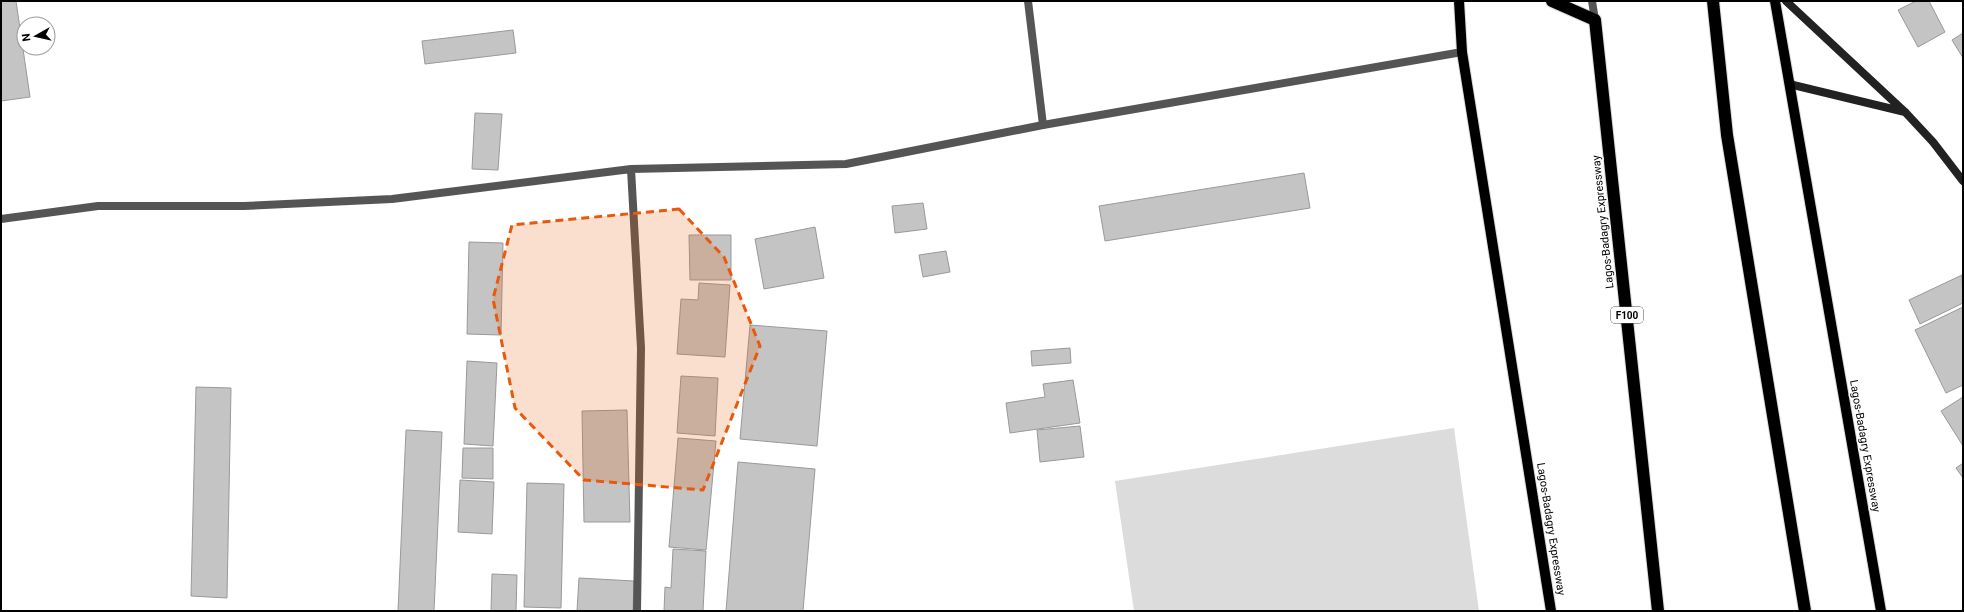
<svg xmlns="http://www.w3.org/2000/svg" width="1964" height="612" viewBox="0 0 1964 612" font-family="Roboto,sans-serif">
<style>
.green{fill:#dcdcdc}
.building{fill:#c4c4c4;stroke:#999}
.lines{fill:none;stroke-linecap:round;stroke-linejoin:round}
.primary-casing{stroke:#dbdbdb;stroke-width:12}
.highway-casing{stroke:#dbdbdb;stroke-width:14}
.lane{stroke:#555;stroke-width:8}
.street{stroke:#555;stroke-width:8}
.secondary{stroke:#222;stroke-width:8}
.primary{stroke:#000;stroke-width:10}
.highway{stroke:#000;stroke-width:12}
.marked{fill:#e8590c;fill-opacity:0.2;stroke:#e8590c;stroke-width:3;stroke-dasharray:8 5;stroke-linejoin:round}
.labels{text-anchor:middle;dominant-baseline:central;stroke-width:3;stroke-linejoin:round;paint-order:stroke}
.shield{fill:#fff;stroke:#4c4c4c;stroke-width:1}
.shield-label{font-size:10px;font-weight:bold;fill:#000}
.street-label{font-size:11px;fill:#000;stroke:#fff}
</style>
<rect width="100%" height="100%" fill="#fff"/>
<path class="green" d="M1454 428 1479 611H1134L1115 481Z"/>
<path class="building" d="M1 1H16L30 97 1 101Z
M1916 1H1929L1945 32 1918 47 1898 10Z
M513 30 516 53 425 64 422 41Z
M1963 33V58L1952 40Z
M475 113 502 114 498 170 472 169Z
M1304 173 1310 208 1105 241 1099 206Z
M923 203 927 229 895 233 892 206Z
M815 227 824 278 764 289 755 239Z
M689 235H731V280H690Z
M469 242 503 243 501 335 467 334Z
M946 251 950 272 923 277 919 255Z
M1962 275 1963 303 1920 324 1909 300Z
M699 283 730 285 725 357 677 354 681 299 698 300Z
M1963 307V385L1946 393 1915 330Z
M750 325 827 331 817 446 740 439Z
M1070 348 1071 363 1032 366 1031 351Z
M467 361 497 363 493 446 464 444Z
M681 376 718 378 715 436 677 433Z
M1073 380 1080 423 1010 433 1006 403 1045 397 1043 384Z
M196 387 231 388 227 598 191 596Z
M1963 397V446L1941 411Z
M627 410 630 522H584L582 411Z
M1080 426 1084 457 1040 462 1037 430Z
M406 430 442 432 434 611H398Z
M678 438 716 441 706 550 669 547Z
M463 448H493V479L462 478Z
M738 462 815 469 803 611H726Z
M1963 463V478L1956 468Z
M460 480 494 482 492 534 458 532Z
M527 483 564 484 561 608 524 607Z
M673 549 706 551 703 611H664L665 587 671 588Z
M492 574 517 575 516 611H491Z
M579 578 634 581 633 611H577Z"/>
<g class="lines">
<defs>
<path id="primary" d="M1459 1 1462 52 1551 611
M1775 1 1881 611"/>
<path id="highway" d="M1552 1 1595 20 1658 611
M1713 1 1727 135 1805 611"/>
</defs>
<use href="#primary" class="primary-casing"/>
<use href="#highway" class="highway-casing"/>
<path class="lane" d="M1028 1 1043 125
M1592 1 1595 20"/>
<path class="street" d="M631 169 641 348 637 611
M1 219 98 206H244L392 199 631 169 846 164 1043 125 1462 52"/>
<path class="secondary" d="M1786 1 1906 113 1933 142 1963 181
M1789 84 1905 112"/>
<use href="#primary" class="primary"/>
<use href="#highway" class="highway"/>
</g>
<path class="marked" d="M679 209 724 257 760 346 703 490 584 480 515 408 493 299 512 225Z"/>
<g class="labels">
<rect class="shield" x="1611" y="307" width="32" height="16" rx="3"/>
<g class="shield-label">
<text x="1627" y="315">F100</text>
</g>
<g class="street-label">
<text transform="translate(1603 222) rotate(-96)">Lagos-Badagry Expressway</text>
<text transform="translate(1865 446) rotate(80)">Lagos-Badagry Expressway</text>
<text transform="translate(1551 529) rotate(81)">Lagos-Badagry Expressway</text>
</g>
</g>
<rect width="1964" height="612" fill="none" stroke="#000000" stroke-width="4"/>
<g transform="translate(36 36) rotate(262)"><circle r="19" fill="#ffffff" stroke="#999999"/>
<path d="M0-3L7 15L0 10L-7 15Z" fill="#000000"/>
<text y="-6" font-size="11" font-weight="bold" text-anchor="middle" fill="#000000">N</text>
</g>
</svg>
